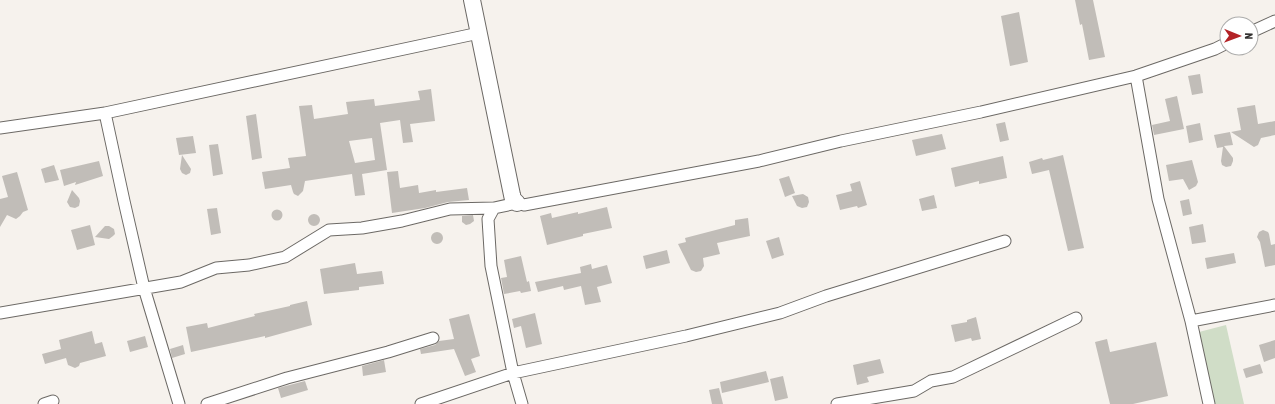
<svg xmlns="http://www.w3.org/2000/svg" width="1275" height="404" viewBox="0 0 1275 404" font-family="'Asap Condensed',sans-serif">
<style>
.green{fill:#d0ddc7}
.building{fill:#c1bdb8;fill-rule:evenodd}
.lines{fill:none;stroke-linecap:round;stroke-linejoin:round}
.street-casing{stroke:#6c6965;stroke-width:13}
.secondary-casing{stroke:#6c6965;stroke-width:18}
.street{stroke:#fff;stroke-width:11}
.secondary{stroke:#fff;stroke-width:16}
</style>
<rect width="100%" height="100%" fill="#f6f2ed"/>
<path class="green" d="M1226 325 1244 404H1214L1199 332Z"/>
<path class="building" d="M1075 0H1093L1105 57 1089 60 1082 24 1080 25Z
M1019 12 1028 62 1010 66 1001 16Z
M1200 74 1203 93 1192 95 1188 76Z
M431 89 435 121 410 124 413 142 403 143 400 120 380 123 387 170 362 174 365 195 355 196 352 174 305 181 303 191 298 196 294 194 293 192 291 185 265 189 262 172 290 168 288 158 306 156 299 106 312 105 314 119 348 114 346 102 374 99 375 106 420 100 418 91ZM372 138 375 160 355 163 349 141Z
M1177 96 1184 129 1154 135 1152 125 1170 121 1165 99Z
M1255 105 1258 124 1275 121V135L1261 138 1258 145 1254 147 1231 132 1241 130 1237 108Z
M256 114 262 158 252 160 246 116Z
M1005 122 1009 140 1000 142 996 124Z
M1200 123 1203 140 1189 143 1186 126Z
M1230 132 1233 145 1224 146 1233 158V161L1231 166 1226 167 1222 165 1221 161 1223 147 1217 148 1214 135Z
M942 134 946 149 916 156 912 140Z
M193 136 196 153 179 155 176 138Z
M218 144 223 174 213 176 209 145Z
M182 155 191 169 190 173 186 175 182 173 180 169Z
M1063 155 1084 248 1068 251 1049 170 1032 174 1029 162 1042 158 1043 160Z
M1003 156 1007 178 979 184V181L955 187 951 168Z
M1192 160 1198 182 1196 186 1189 190 1183 179 1169 181 1166 165Z
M99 161 103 176 75 185 76 182 64 186 60 170Z
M54 165 59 180 45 183 41 169Z
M398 171 400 188 418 185 419 193 436 190V192L467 188 469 200 448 202 425 208 392 213 387 172Z
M17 172 28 210 23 212 20 216 16 219 7 215 0 227V199L8 197 2 176Z
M789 176 795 193 785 197 779 179Z
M860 181 867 205 858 208 857 206 840 210 836 195 852 191 850 184Z
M72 190 79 198 80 201 79 206 75 208 70 207 67 202Z
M803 194 808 197 809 202 807 207 802 208 797 206 792 196Z
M934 195 937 208 922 211 919 199Z
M1189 199 1192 214 1183 216 1180 201Z
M607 207 612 228 583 234V236L547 245 540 216 551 213 552 218 578 212V214Z
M217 208 221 233 211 235 207 209Z
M271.5 215a5.5 5.5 0 1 1 11 0a5.5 5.5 0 1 1-11 0Z
M308 220a6 6 0 1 1 12 0a6 6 0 1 1-12 0Z
M473 215 474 221 470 224 466 225 462 222V216Z
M748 218 750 236 717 243 720 254 703 258 704 266 701 271 696 272 691 270 678 244 686 242 685 238 735 225V220Z
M1203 224 1206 242 1192 244 1189 227Z
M90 225 95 245 77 250 71 230Z
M105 226H109L114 229 115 234 113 236 109 239 95 237Z
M1263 230 1268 232 1269 234 1271 245 1275 244V265L1265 267 1260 242 1257 237 1259 232Z
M431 238a6 6 0 1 1 12 0a6 6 0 1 1-12 0Z
M779 237 784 255 772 259 766 241Z
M667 250 670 263 646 269 643 256Z
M1234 253 1236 263 1207 269 1205 258Z
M521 256 527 282 529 281 531 291 521 293 520 291 504 294 501 278 507 277 504 260Z
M355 263 357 274 382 271 384 284 359 287V290L324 294 320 269Z
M591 264 592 269 607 265 612 283 597 287 601 302 585 305 581 286 564 290 563 286 538 292 535 282 581 273 580 267Z
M307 301 312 325 265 338V336L191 352 186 327 207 323 208 328 255 316 254 314 290 306V305Z
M535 313 542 344 526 348 521 326 514 328 512 319Z
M469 314 480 356 471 359 476 372 465 376 454 349 421 354 420 349 435 345 439 341 454 339 449 319Z
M976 317 981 339 972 341 971 338 955 342 951 325 967 322V320Z
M92 331 95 344 102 342 106 356 80 363 79 366 75 368 68 365 66 358 45 364 42 354 61 349 59 340Z
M145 336 148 347 130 352 127 341Z
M1107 339 1110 352 1156 342 1168 396 1133 404H1110L1095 342Z
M1275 340V358L1264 362 1259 345Z
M183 345 185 354 172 358 170 349Z
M880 359 884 373 867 377 869 382 857 385 853 365Z
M384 360 386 372 363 376 362 366Z
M1260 364 1263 373 1246 378 1243 369Z
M766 371 769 382 722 393 720 382Z
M783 376 788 398 775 401 770 379Z
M305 381 308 390 281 398 278 388Z
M719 388 723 404H712L709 390Z"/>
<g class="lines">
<defs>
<path id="street" d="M1251 32 1275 21
M1136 76 1158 199 1191 321 1209 404
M105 113 124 201 144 288 179 404
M0 128 105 113 479 33
M0 313 181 282 216 268 249 265 285 257 329 230 362 228 402 221 450 209 494 208
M1191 321 1275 305
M44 404 53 401
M207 404 287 378 388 352 433 338
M421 404 513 373 686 336 780 313 826 296 1005 241
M522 404 513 373 491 266 488 219 494 208 517 203 524 205 759 161 841 141 981 112 1136 76 1215 49 1227 43
M837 404 914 391 931 381 953 377 1076 318"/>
<path id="secondary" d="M472 0 512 195 513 199 517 203"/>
</defs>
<use href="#street" class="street-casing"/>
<use href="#secondary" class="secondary-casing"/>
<use href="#street" class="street"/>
<use href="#secondary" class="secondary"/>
</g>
<g transform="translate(1239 36) rotate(91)"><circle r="19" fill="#ffffff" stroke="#adadac"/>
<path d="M0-3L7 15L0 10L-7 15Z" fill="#b32226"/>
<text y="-6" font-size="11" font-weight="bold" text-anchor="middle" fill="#333130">N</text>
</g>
</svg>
